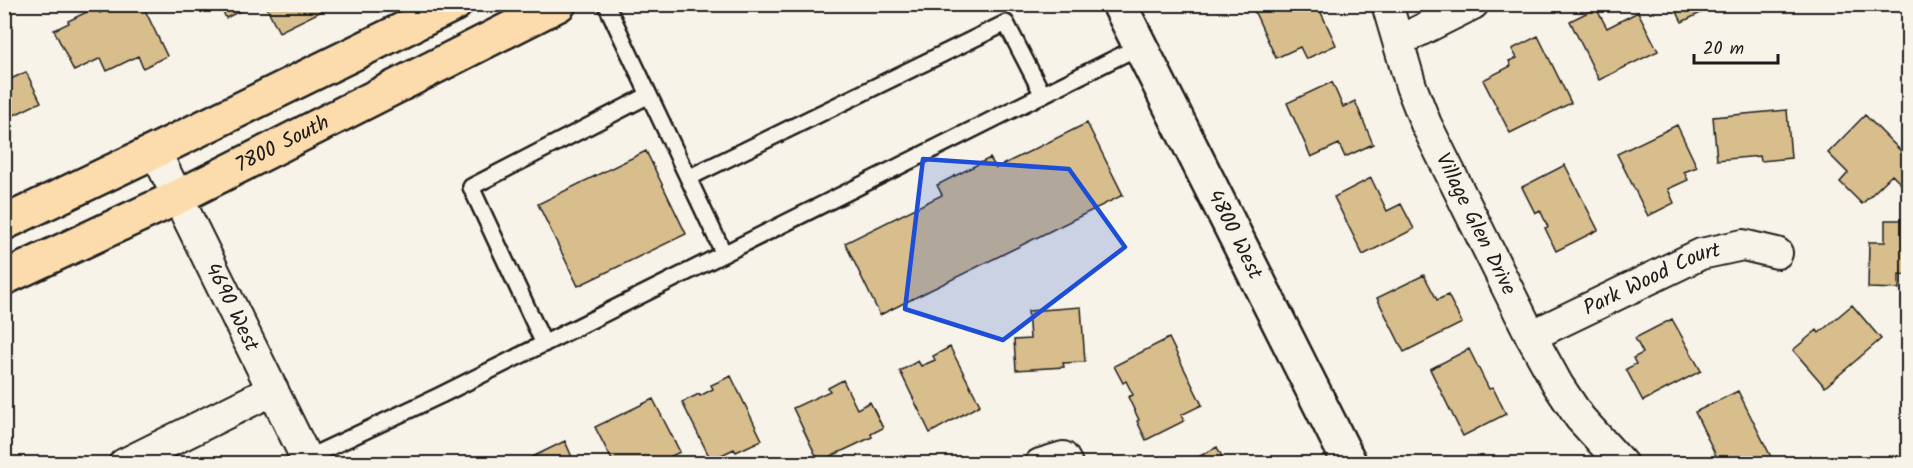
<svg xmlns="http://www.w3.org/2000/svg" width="1913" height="468" viewBox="0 0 1913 468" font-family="Kalam,sans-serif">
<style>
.building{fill:#d8bd8d;stroke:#1c1c1c;stroke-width:1.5}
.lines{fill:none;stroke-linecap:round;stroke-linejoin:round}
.lane-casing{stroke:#1c1c1c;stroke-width:20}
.street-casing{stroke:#1c1c1c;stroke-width:34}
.secondary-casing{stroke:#1c1c1c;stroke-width:38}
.primary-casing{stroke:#1c1c1c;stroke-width:38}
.lane{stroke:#f7f3e8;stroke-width:15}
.street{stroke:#f7f3e8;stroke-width:30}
.secondary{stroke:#f7f3e8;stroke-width:33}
.primary{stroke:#fcdcac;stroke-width:33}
.marked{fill:#1d4ed8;fill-opacity:0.2;stroke:#1d4ed8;stroke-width:4.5;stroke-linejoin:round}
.labels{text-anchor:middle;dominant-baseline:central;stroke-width:6;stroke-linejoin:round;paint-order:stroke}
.street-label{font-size:21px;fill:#1c1c1c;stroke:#f7f3e8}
</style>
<rect width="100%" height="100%" fill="#f7f3e8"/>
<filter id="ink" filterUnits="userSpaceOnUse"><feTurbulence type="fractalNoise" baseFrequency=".0167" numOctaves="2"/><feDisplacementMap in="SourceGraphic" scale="12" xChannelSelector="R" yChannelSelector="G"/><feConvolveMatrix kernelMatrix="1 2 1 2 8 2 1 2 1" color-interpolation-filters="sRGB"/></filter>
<g filter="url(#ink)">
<path class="building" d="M115 4H142L167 56 143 68 138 56 107 71 101 58 74 71 54 30 69 23 68 21 97 7 100 13Z
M219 4H254L226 18Z
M268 4H319L322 11 279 32 266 6Z
M1251 4H1300L1304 12 1318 6 1336 45 1306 59 1300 47 1276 58Z
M1673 4H1719L1682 22Z
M1596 8 1607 28 1638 12 1658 51 1599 80 1570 21Z
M1538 36 1571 103 1510 133 1483 80 1511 66 1509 61 1517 58 1512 49Z
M26 72 41 102 4 120V82Z
M1332 82 1343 107 1355 101 1373 144 1345 157 1339 144 1311 157 1287 103Z
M1787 110 1791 158 1761 161 1760 156 1717 160 1713 117Z
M1865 115 1906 156 1908 153V191L1892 175 1862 204 1840 182 1848 173 1828 153Z
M1087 123 1123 195 880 315 845 243 942 195 937 185 990 158 996 168Z
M1677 125 1697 167 1684 172 1688 180 1668 189 1674 203 1648 216 1617 154Z
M646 151 686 234 578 286 538 204Z
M1565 165 1598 230 1556 251 1545 228 1548 227 1540 210 1535 213 1522 187Z
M1371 178 1387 211 1401 204 1414 229 1363 255 1334 197Z
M1885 220H1908V275L1899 274V289L1868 288 1869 242H1885Z
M1424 275 1437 300 1448 295 1462 323 1404 352 1377 298Z
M1852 305 1881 339 1825 387 1793 350 1817 330 1819 333Z
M1081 307 1085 362 1063 363 1064 367 1016 370 1014 340 1030 339 1028 311Z
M1672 319 1701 371 1643 401 1626 369 1636 364 1633 358 1643 353 1635 338Z
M1169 338 1202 405 1181 415 1184 421 1146 440 1137 421 1139 420 1128 397 1133 395 1126 381 1123 383 1114 366Z
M950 347 980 405 930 433 900 371 918 361 921 366 935 360 933 356Z
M1469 349 1489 389 1493 388 1506 414 1463 436 1430 369Z
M731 376 762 440 736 452 734 449 711 460 682 402 699 394 700 396 713 389 711 385Z
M843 380 857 409 870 402 883 428 871 434 872 437 819 462 793 408 830 391 828 388Z
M1738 391 1771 457 1758 464H1720L1695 412Z
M653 399 680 452 663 460 662 458 651 464H614L595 427Z
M565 441 575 464H518Z
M1217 447 1226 464H1185Z"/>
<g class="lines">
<defs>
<path id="lane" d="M606 4 724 254
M688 178 1006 23 1043 95
M544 344 471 187 649 95
M307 458 441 395 1140 46"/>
<g id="street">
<path id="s1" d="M1387 4 1411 86 1426 124 1531 336 1558 385 1580 418 1622 464"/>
<path d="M1399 41 1473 4"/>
<path id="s2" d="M155 151 309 464"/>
<path id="s3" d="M1531 336 1701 254 1743 245 1777 253"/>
<path d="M124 464 273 390"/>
<path d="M1040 464 1063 457 1067 464"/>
</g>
<g id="secondary">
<path id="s4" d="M1119 4 1350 464"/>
</g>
<g id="primary">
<path d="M4 223 155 151 455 4"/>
<path id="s5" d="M4 278 178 197 559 4"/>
</g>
</defs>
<use href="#lane" class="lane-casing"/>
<use href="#street" class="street-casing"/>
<use href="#secondary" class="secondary-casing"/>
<use href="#primary" class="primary-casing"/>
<use href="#lane" class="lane"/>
<use href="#street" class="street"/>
<use href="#secondary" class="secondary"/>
<use href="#primary" class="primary"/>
</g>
</g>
<path class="marked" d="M923 159 1069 169 1125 247 1003 340 905 309Z"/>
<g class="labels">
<g class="street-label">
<text stroke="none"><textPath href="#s5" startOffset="309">7800 South</textPath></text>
<text stroke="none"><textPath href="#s1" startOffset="238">Village Glen Drive</textPath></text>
<text stroke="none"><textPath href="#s4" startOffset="258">4800 West</textPath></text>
<text stroke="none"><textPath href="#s3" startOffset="134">Park Wood Court</textPath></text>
<text stroke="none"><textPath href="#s2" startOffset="174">4690 West</textPath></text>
</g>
</g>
<rect width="1913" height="468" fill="none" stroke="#f7f3e8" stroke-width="24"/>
<rect x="12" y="12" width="1889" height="444" fill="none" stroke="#1c1c1c" stroke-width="2" filter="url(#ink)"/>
<path d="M1694 54v9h84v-9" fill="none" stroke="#1c1c1c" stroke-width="3"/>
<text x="1703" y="54" font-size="18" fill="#1c1c1c" stroke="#f7f3e8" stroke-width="4.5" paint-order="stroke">20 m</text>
</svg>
